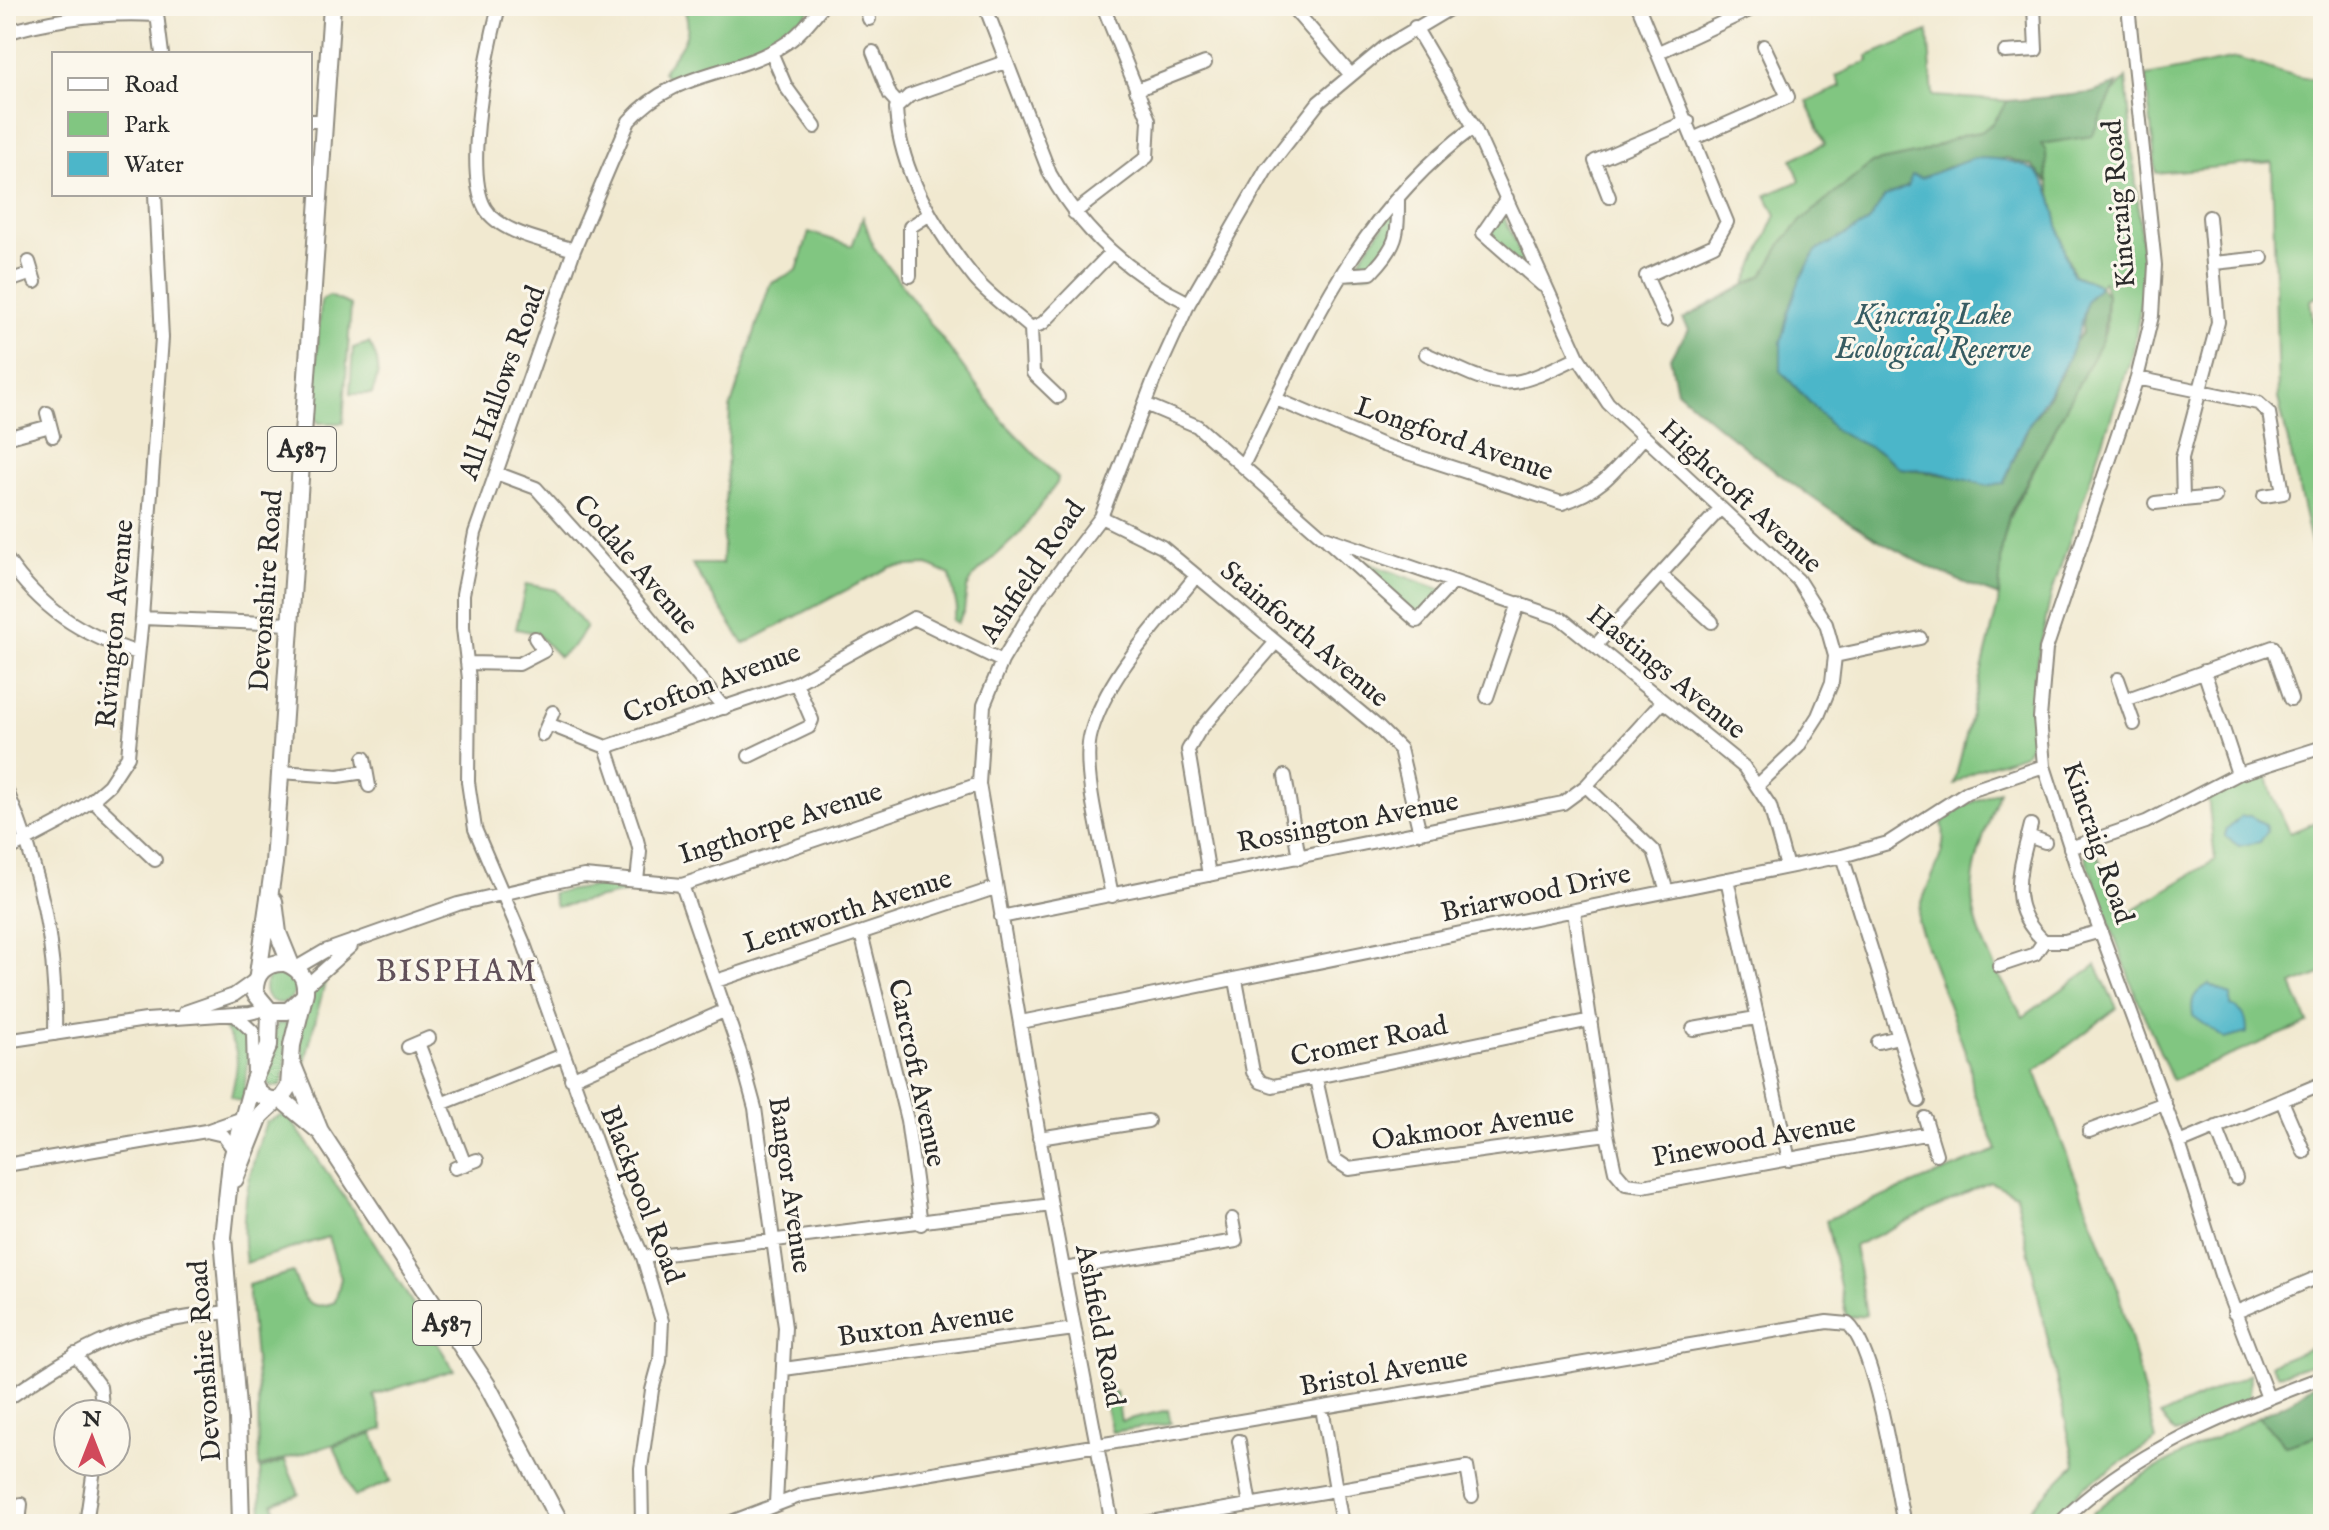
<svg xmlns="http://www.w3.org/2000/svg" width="2329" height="1530" viewBox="0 0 2329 1530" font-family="'IM FELL English',serif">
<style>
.green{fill:#81c681;stroke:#567856;stroke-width:2}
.forest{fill:#68ab6f;stroke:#4a6b4d;stroke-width:2}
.water{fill:#4cb6c9;stroke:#3c707a;stroke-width:2}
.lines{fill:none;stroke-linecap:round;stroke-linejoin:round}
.minor-casing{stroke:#8e8a7e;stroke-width:16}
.major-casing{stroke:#8e8a7e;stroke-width:20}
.minor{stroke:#fff;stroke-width:12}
.major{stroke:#fff;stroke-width:16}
.labels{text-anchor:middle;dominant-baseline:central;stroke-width:6;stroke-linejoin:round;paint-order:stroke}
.shield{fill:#fbf7ec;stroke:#696865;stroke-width:2}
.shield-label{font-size:26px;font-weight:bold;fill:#2b2b2b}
.street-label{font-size:28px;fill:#2b2b2b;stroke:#fbf7ec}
.water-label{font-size:30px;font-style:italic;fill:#375c62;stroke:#fbf7ec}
.quarter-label{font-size:32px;letter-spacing:2px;fill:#61515a;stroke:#fbf7ec}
</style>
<rect width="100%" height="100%" fill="#fbf7ec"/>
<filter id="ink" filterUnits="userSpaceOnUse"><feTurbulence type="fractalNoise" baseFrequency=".0125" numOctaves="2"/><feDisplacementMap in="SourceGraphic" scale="16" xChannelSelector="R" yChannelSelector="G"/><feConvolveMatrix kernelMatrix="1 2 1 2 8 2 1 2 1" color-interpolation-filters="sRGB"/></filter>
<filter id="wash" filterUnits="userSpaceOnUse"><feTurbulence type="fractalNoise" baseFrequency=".006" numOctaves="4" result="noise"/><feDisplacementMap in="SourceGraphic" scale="32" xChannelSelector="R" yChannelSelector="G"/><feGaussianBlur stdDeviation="1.8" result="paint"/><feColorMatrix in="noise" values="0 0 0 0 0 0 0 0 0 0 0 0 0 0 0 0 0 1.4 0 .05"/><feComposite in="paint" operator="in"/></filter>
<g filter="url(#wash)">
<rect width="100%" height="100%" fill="#f1e9d0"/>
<path class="green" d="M683 6H814L790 32 670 80 663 72C679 45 696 38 683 6Z
M1928 31 1933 96 2008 101 1993 124 1981 132 1963 135 1919 153 1872 163 1783 241 1763 275 1745 285 1776 215 1766 195 1800 181 1792 159 1825 144 1807 101 1841 87 1836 76 1869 61 1868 56Z
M2236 58C2266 65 2292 81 2323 79V294L2310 300 2323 392V594L2278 398 2272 162 2156 173 2146 76Z
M2126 78 2145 280 2133 352 2051 595 2035 671 2034 739 2025 754 1977 770 1954 784 1998 604 2002 546 2009 518 2106 330 2107 294 2104 281 2099 285 2074 275 2063 247 2040 144 2115 91Z
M1398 204V239L1371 273 1349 275Z
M1500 208 1531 276 1483 234Z
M863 217 873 246 1004 422 1058 478 1057 483 1020 533 974 576 967 588 964 611 957 623 952 620 957 608 950 575 928 565 890 567 744 644 692 564H722L730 409 770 284 797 270 809 232 852 246Z
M329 296 351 305 343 423H319L312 414 321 301Z
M369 343C381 363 380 372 372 394H350L353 348Z
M1353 558 1445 591 1417 621Z
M526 584 556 590 586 627 573 646 559 657 536 633 516 629Z
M2266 773 2272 795 2290 833 2323 819V973L2292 985 2308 1023 2172 1080 2138 1001 2085 856 2096 850 2121 917 2215 860 2208 797Z
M1999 791C1989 825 1968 868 1973 905 1979 945 2003 983 2023 1017L2096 965 2117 1008 2035 1071 2118 1289 2156 1440 2083 1487 2048 1524H2015L2075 1464 2016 1194 1990 1182 1854 1246 1866 1314 1847 1319 1826 1220 1997 1150 1973 1092 1970 1065 1918 922C1921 885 1951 857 1942 823L1961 807Z
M610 884 625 893 556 907 552 893Z
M265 988a15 15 0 1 1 30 0a15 15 0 1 1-30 0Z
M327 974 303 1070 297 1072C294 1033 298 1001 327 974Z
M218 1019 234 1022 250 1041 243 1102 231 1097C240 1054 241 1055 218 1019Z
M288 1023C284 1043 289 1067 281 1085L271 1087C256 1073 272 1042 277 1024Z
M282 1115 289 1117 364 1226 454 1370 374 1395 384 1429 259 1467 258 1390 248 1285 293 1272C301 1294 306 1314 335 1302L341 1278 328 1237 246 1263C238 1216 250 1166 266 1122Z
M2323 1343V1361L2278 1375 2271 1364Z
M2250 1374 2249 1398C2228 1412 2200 1427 2175 1433L2160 1416Z
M1116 1392 1121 1421 1168 1410 1171 1423 1112 1432 1103 1395Z
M2259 1417 2285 1445 2323 1434V1524H2082C2129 1474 2198 1447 2259 1417Z
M373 1434 391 1481 354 1497 334 1446Z
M285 1461 299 1494 273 1503 276 1514 262 1517 260 1469Z"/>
<path class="forest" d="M2117 84 2092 136 2041 144 2046 151 2047 181 2032 166 2007 158 1948 167 1885 197 1867 223 1816 252 1788 313 1781 342V371L1836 431 1880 452 1900 468 2003 484 2030 423 2044 405 2064 369 2070 349 2082 333 2086 303 2099 285 2107 294 2103 338 2009 515 2002 546 1999 596C1880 555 1771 473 1677 391L1670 357 1689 330 1683 319 1763 275 1783 241 1801 221 1872 163 1919 153 1963 135 1981 132 1993 123 2008 101 2092 93Z
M2323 1377V1434L2285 1445 2259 1417 2293 1400Z"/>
<path class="water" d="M1974 158C2073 158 2042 206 2073 275L2099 285C2097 293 2088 294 2086 304 2078 348 2056 383 2031 421 2023 434 2010 468 2003 484L1989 486 1936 472 1900 468 1880 452 1836 431 1781 371V342L1788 313 1800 279 1816 251 1867 223 1885 197 1907 187 1912 175 1921 178Z
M2241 816H2250L2265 824 2267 831 2260 842 2239 846 2226 837V831Z
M2209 984 2231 996V1006C2245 1011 2247 1019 2247 1033L2225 1039 2193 1016C2190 998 2194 993 2209 984Z"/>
</g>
<g filter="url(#ink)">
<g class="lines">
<defs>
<path id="minor" d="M156 6 162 54
M499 6C488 49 463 169 485 208 500 234 548 241 574 250
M866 6 869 19
M985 6 1050 174C1083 233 1129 274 1189 303
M1291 6 1351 75
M1638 6 1727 222 1714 245 1646 276 1666 320
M2128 6 2155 265 2152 316 2137 378 2046 649 2040 718 2044 766 2076 865 2179 1143 2221 1275 2268 1398
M1415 27 1474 127 1578 357 1608 403 1798 580 1826 624 1835 656 1832 682 1818 716 1798 747 1759 784
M6 33C56 18 103 12 156 15
M771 52 786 87 815 127
M873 52 890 95 899 105
M1659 52 1758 6
M2005 52 2036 50 2034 6
M1005 62 909 96 896 108C899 171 936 231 975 279 990 297 1013 312 1031 328L1043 323 1111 253
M1136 90 1205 63
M310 121H323
M1695 138 1788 97 1764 46
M1609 197 1595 161 1688 121
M1507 198 1483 233 1542 285
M1074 213 1147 157 1149 120 1103 6
M2209 217 2218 322 2182 458 2183 500 2215 497
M29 262 35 282
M2214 263 2262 258
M1341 275 1371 273C1399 244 1398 235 1398 196
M910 276V227L930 214
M6 282 32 273
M1031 328 1033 373 1058 397
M1426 354C1502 388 1501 395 1578 357
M2137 378 2258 403 2269 413 2283 493 2264 496
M1276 399 1383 445 1562 503C1602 491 1616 469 1643 438
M1145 404 1197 426 1322 536 1562 619 1744 767 1770 806 1787 867
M47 413 53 436
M6 438 50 426
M1243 465C1308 336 1353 216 1474 127
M496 473 536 488 624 586 724 708
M2155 503 2183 500
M1101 517 1162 547 1378 727 1400 749 1420 833
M1327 540 1417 621 1453 582
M6 558C41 609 80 634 138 653
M1662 576 1712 622
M142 618 291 624
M1596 645 1720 509
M1835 656 1920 638
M467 663 519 664 544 651 535 638
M2204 671 2238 774
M2118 679 2134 724
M1487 697 1519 603
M2125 700 2273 647 2291 699
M548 724 606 747
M543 735 553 712
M749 756 809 727 812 720 796 683
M364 758 369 786
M281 772 338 776 365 772
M1285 776 1299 858
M1586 786 1654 851 1667 891
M6 789C41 869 57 947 55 1034
M92 800 155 860
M2031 825C2020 870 2005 906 2044 941H2065L2101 931
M2028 836 2045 842
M2070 848 2146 822 2238 774 2323 747
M6 851 61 822 92 800 109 785 128 756 142 618 162 338 155 194
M1842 856 1919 1101
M1209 875 1188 750 1199 731 1276 642
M1727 879 1789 1160
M637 881 640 852 637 840 606 747 796 683 914 618 1002 661
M682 885 740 1053 755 1108 785 1327 776 1503
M1112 896C1105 855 1080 770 1091 733 1108 673 1159 624 1196 576
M1574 911 1607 1134 1615 1171 1626 1184 1643 1186 1930 1133
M1001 917 1563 803 1586 786 1663 701
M861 933 907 1120 921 1224
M1999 966 2035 954 2044 941
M296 968 325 951 458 904 549 883 584 876 682 885 979 784
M1236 980 1253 1072 1261 1082 1273 1086 1591 1020
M716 981 995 888
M305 987 351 946
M185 1012 234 995 255 980
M235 1015 253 1032 254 1076
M1021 1022 1842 856 1888 843 1967 792 2044 766
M1693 1029 1756 1018
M6 1041 146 1020 250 1013 266 1009
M1878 1042 1898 1037
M418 1043 465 1165
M408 1047 429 1038
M571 1079 726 1010
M1316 1079 1334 1159 1349 1169 1607 1134
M2282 1101 2304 1152
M441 1104 563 1055
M1925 1118 1936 1154
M2216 1127 2236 1178
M206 1131 223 1135 234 1150
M2089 1131 2165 1103
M1039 1138 1148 1121
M2179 1143 2323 1083
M6 1165 206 1131 243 1118
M455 1168 477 1160
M643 1257 1051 1205
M1064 1269 1236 1241 1232 1219
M2234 1313 2323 1275
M75 1354 100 1387 103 1414
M784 1369 1074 1329
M6 1400C88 1343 127 1322 228 1312
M1322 1408 1342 1524
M1239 1441 1250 1505
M19 1524 21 1504
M86 1524 95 1462
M642 1524 641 1468 652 1390 660 1361 662 1321 643 1257 613 1190 523 941 475 829 468 782 469 679 463 628V594L475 533 574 250 629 121C676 68 735 78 788 42 801 33 812 19 822 6
M726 1524 802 1495 1827 1322 1848 1324C1876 1348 1895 1483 1904 1524
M1112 1524 1051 1205 979 784 984 705 1002 661 1040 597 1101 517 1153 382 1189 303 1266 170 1319 102 1385 47 1454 6
M1139 1524 1467 1467 1472 1496
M2059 1524C2129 1452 2230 1412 2323 1377"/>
<path id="major" d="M274 901 278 933 291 965
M258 974 274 863 332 6
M292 1063 320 1131 487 1385 561 1524
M254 1082C257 1095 268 1103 281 1099L289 1087 292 1045 305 992C306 977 299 968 285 963 265 962 254 974 255 993L270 1011H288L303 997
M281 1099 318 1130
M235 1179 260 1116 276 1101
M241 1524 238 1419 223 1237 231 1162 254 1079 269 1045 270 1011"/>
</defs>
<use href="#minor" class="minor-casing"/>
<use href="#major" class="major-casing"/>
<use href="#minor" class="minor"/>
<use href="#major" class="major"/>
</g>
</g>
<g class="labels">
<g class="shield">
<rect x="268" y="427" width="68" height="44" rx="6"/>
<rect x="413" y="1301" width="68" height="44" rx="6"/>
</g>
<g class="shield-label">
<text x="302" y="449">A587</text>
<text x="447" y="1323">A587</text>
</g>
<g class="street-label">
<text transform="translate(2120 204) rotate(-95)">Kincraig Road</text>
<text transform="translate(503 383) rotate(-70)">All Hallows Road</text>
<text transform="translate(1454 440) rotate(19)">Longford Avenue</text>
<text transform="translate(1740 497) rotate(43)">Highcroft Avenue</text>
<text transform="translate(635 565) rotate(49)">Codale Avenue</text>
<text transform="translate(1033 572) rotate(-56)">Ashfield Road</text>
<text transform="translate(267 591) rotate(-86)">Devonshire Road</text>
<text transform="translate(116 624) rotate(-85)">Rivington Avenue</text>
<text transform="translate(1304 635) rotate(40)">Stainforth Avenue</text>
<text transform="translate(1666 673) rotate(39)">Hastings Avenue</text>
<text transform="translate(712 684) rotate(-20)">Crofton Avenue</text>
<text transform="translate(1348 823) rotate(-11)">Rossington Avenue</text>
<text transform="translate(781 824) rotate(-18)">Ingthorpe Avenue</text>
<text transform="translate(2097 843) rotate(71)">Kincraig Road</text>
<text transform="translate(1536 894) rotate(-12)">Briarwood Drive</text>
<text transform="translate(848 912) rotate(-18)">Lentworth Avenue</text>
<text transform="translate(1369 1042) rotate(-12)">Cromer Road</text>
<text transform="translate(916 1073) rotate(78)">Carcroft Avenue</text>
<text transform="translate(1473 1128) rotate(-8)">Oakmoor Avenue</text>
<text transform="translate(1754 1141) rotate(-10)">Pinewood Avenue</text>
<text transform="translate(789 1185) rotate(82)">Bangor Avenue</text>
<text transform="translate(641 1195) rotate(69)">Blackpool Road</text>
<text transform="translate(926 1326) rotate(-8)">Buxton Avenue</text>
<text transform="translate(1099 1326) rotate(79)">Ashfield Road</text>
<text transform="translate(206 1361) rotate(-94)">Devonshire Road</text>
<text transform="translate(1384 1373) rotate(-10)">Bristol Avenue</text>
</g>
<g class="water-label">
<text x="1933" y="316">Kincraig Lake<tspan x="1933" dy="34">Ecological Reserve</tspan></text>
</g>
<g class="quarter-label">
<text x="457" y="972">BISPHAM</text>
</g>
</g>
<rect width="2329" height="1530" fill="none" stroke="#fbf7ec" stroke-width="32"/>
<rect x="52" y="52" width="260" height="144" fill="#fbf7ec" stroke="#a8a59f" stroke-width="2"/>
<rect x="68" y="78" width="40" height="12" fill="#ffffff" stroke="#a8a59f" stroke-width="2"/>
<text x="124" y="92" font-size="24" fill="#2b2b2b">Road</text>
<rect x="68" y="112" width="40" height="24" fill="#81c681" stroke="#a8a59f" stroke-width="2"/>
<text x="124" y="132" font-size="24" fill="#2b2b2b">Park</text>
<rect x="68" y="152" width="40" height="24" fill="#4cb6c9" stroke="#a8a59f" stroke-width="2"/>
<text x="124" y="172" font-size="24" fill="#2b2b2b">Water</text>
<g transform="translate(92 1438)"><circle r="38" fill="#fbf7ec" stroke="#a8a59f" stroke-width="2"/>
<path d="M0-6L14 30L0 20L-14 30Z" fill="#d1495b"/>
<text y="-12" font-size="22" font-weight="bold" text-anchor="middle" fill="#2b2b2b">N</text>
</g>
</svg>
